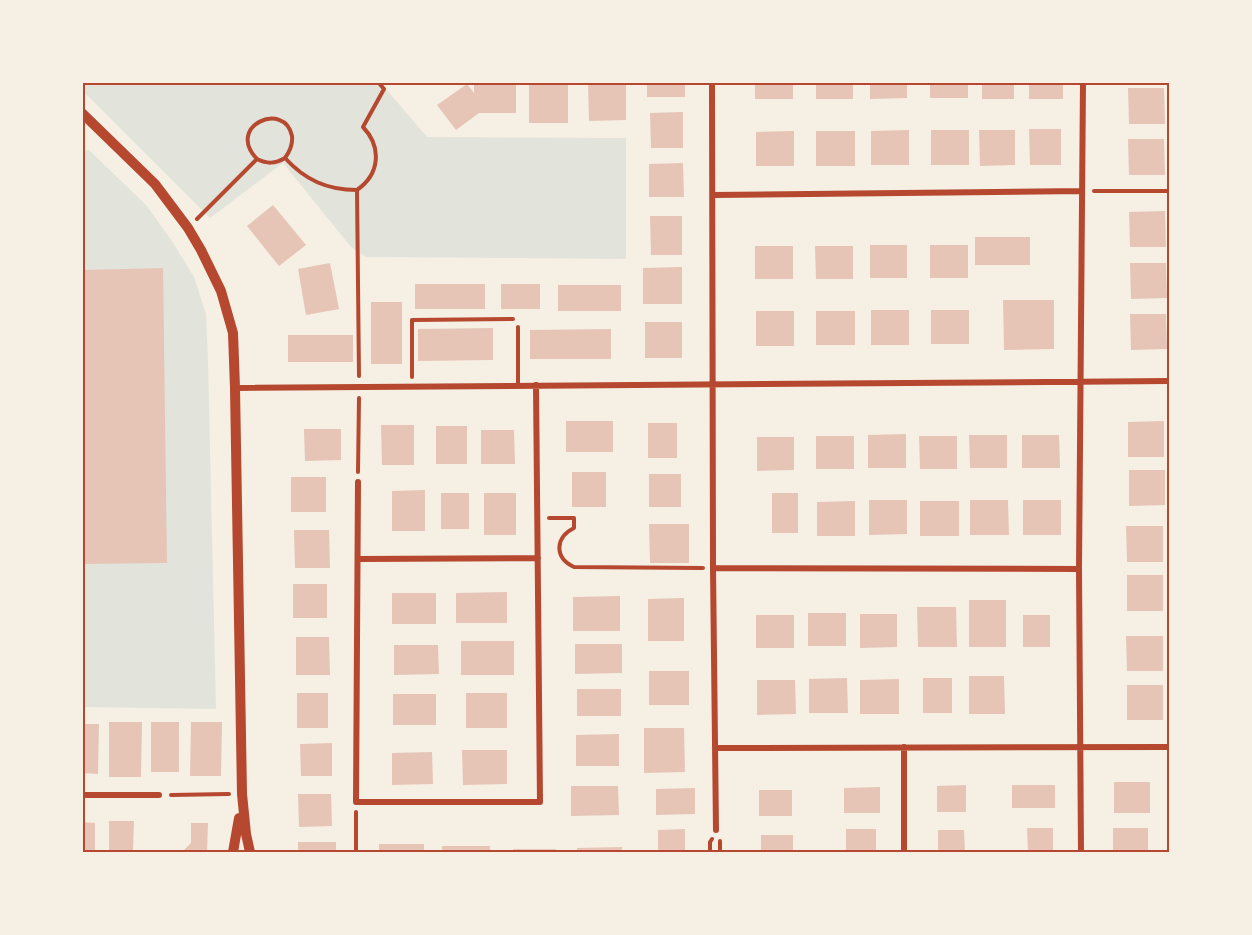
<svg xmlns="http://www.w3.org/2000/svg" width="1252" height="935" viewBox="0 0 1252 935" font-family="'Space Grotesk',sans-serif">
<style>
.green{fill:#e2e4dc}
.building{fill:#e6c5b7}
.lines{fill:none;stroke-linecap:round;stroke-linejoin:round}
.path{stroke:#b5482f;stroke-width:4}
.service{stroke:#b5482f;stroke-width:4}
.minor{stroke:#b5482f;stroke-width:6}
.tertiary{stroke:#b5482f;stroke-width:10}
.neatline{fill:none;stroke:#b5482f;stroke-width:2}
</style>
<rect width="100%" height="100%" fill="#f6efe4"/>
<path class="green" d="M82 83H381L427 137 626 138V259L366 257 351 247 283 163 210 218 83 91Z
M88 149 146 205 172 241 194 277 206 314 208 361 216 709 83 707 82 154Z"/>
<path class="building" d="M474 82H516V113H479L456 130 437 105 467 84 474 93Z
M529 82H568V123H529Z
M588 82H626V120L589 121Z
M647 82H685V97H647Z
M755 82H793V99H755Z
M816 82H853V99H816Z
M870 82H907V98L870 99Z
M930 82H968V98H930Z
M982 82H1014V99H982Z
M1029 82H1063V99H1029Z
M1128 88H1164L1165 124H1129Z
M683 112V148H651L650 113Z
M1029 129H1061V165H1030Z
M909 130V165H871V131Z
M931 130H969V165H931Z
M979 130H1015V165L980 166Z
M794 131V166H756V132Z
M816 131H855V166H816Z
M1128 139H1164L1165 175H1129Z
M683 163 684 197H649V164Z
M273 205 306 245 279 266 247 226Z
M1165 211 1166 247H1130L1129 212Z
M650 216H682V255H651Z
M975 237H1030V265H975Z
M870 245H907V278H870Z
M930 245H968V278H930Z
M755 246H793V279H755Z
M815 246H853V279H816Z
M330 263 339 309 306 315 298 269Z
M1130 263H1166L1167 298 1131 299Z
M682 267V304H643V268Z
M163 268 167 563 82 564V270Z
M415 284H485V309H415Z
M501 284H540V309H501Z
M558 285H621V311H558Z
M1003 300H1054V349L1004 350Z
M371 302H402V364H371Z
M871 310H909V345H871Z
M931 310H969V344H931Z
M756 311H794V346H756Z
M816 311H855V345H816Z
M1130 314H1166L1167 349 1131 350Z
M645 322H682V358H645Z
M493 328V360L418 361V329Z
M611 329V359H530V330Z
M288 335H353V362H288Z
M566 421H613V452H566Z
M1164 421V457H1128V422Z
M648 423H677V458H648Z
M381 425H414V465H382Z
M436 426H467V464H436Z
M304 429H341V460L305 461Z
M481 430H514L515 464H481Z
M906 434V468H868V435Z
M969 435H1007V468H970Z
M1022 435H1059L1060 468H1022Z
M816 436H854V469H816Z
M919 436H957V469H920Z
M757 437H794V470L757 471Z
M1129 470H1165V505L1129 506Z
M572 472H606V507H572Z
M649 474H681V507H649Z
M291 477H326V512H291Z
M425 490V531H392V491Z
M441 493H469V529H441Z
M484 493H516V535H484Z
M772 493H798V533H772Z
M869 500H907V534L869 535Z
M970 500H1008L1009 535H970Z
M1023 500H1061V535H1023Z
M855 501V536H817V502Z
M920 501H959V536H920Z
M649 524H689V563H650Z
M1126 526H1163V562H1127Z
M294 530H329L330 568H295Z
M1127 575H1163V611H1127Z
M293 584H327V618H293Z
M507 592V623H456V593Z
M392 593H436V624H392Z
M620 596V631H573V597Z
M684 598V641H648V599Z
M969 600H1006V647H969Z
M917 607H956L957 647H918Z
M808 613H846V646H808Z
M860 614H897V647L860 648Z
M756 615H794V648H756Z
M1023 615H1050V647H1023Z
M1126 636H1163V671H1127Z
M296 637H329L330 675H296Z
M461 641H514V675H461Z
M575 644H622V673L575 674Z
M394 645H438L439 674 394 675Z
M649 671H689V705H649Z
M969 676H1004L1005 714H969Z
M847 678 848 713H809V679Z
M923 678H952V713H923Z
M899 679V714H860V680Z
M757 680H795L796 714 757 715Z
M1127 685H1163V720H1127Z
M577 689H621V716H577Z
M297 693H328V728H297Z
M466 693H507V728H466Z
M393 694H436V725H393Z
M109 722H142L141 777H109Z
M151 722H179V772H151Z
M191 722H222L221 776H190Z
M82 724H99L98 774 82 773Z
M644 728H684L685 772 644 773Z
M619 734V766H576V735Z
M332 743V776H301L300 744Z
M462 750H507V784L463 785Z
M432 752 433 784 392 785V753Z
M1114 782H1150V813H1114Z
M966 785V812H937V786Z
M1012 785H1055V808H1012Z
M571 786H618L619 815 571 816Z
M880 787V813H844V788Z
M695 788V814L656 815V789Z
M759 790H792V816H759Z
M298 794H331L332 826 299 827Z
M109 821H134L133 852H109Z
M82 822 95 823V852H82Z
M191 823H208L207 852H182L191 843Z
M1027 828H1053V852H1028Z
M1113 828H1148V852H1113Z
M685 829V852H658V830Z
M846 829H876V852H846Z
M938 830H964L965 852H938Z
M761 835H793V852H761Z
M298 842H336V852H298Z
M379 844H424V852H379Z
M442 846H490V852H442Z
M622 847V852H577V848Z
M513 849H556V852H513Z"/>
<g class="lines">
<path class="path" d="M257 159C225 126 285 100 292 136 293 145 290 151 285 158
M357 190C380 174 382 147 363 127L384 89 378 82
M1094 191H1170
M197 219 257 159C267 164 275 164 285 158 305 180 327 190 357 190L359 376
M412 377V320L513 319
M358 472 359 398
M549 518H574V528C555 537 554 558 574 567L703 568
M171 795 229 794
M356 812V852
M710 852V842L712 839
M720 852V841"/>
<path class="service" d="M518 327V385"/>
<path class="minor" d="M712 82 713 568 716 830
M713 195 1082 191
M235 388 1170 381
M358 482 356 802H540L536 385
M358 559 538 558
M713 568 1079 569
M904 747V852
M715 748 1170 747
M82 795H159
M1081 852 1079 569 1083 82"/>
<path class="tertiary" d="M82 113 155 184 188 228 201 250 221 291 233 333 235 388 242 794 246 834 250 852
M233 852 239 818"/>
</g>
<rect width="1252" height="935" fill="none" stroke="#f6efe4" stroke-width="168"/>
<rect x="84" y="84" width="1084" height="767" class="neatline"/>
</svg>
